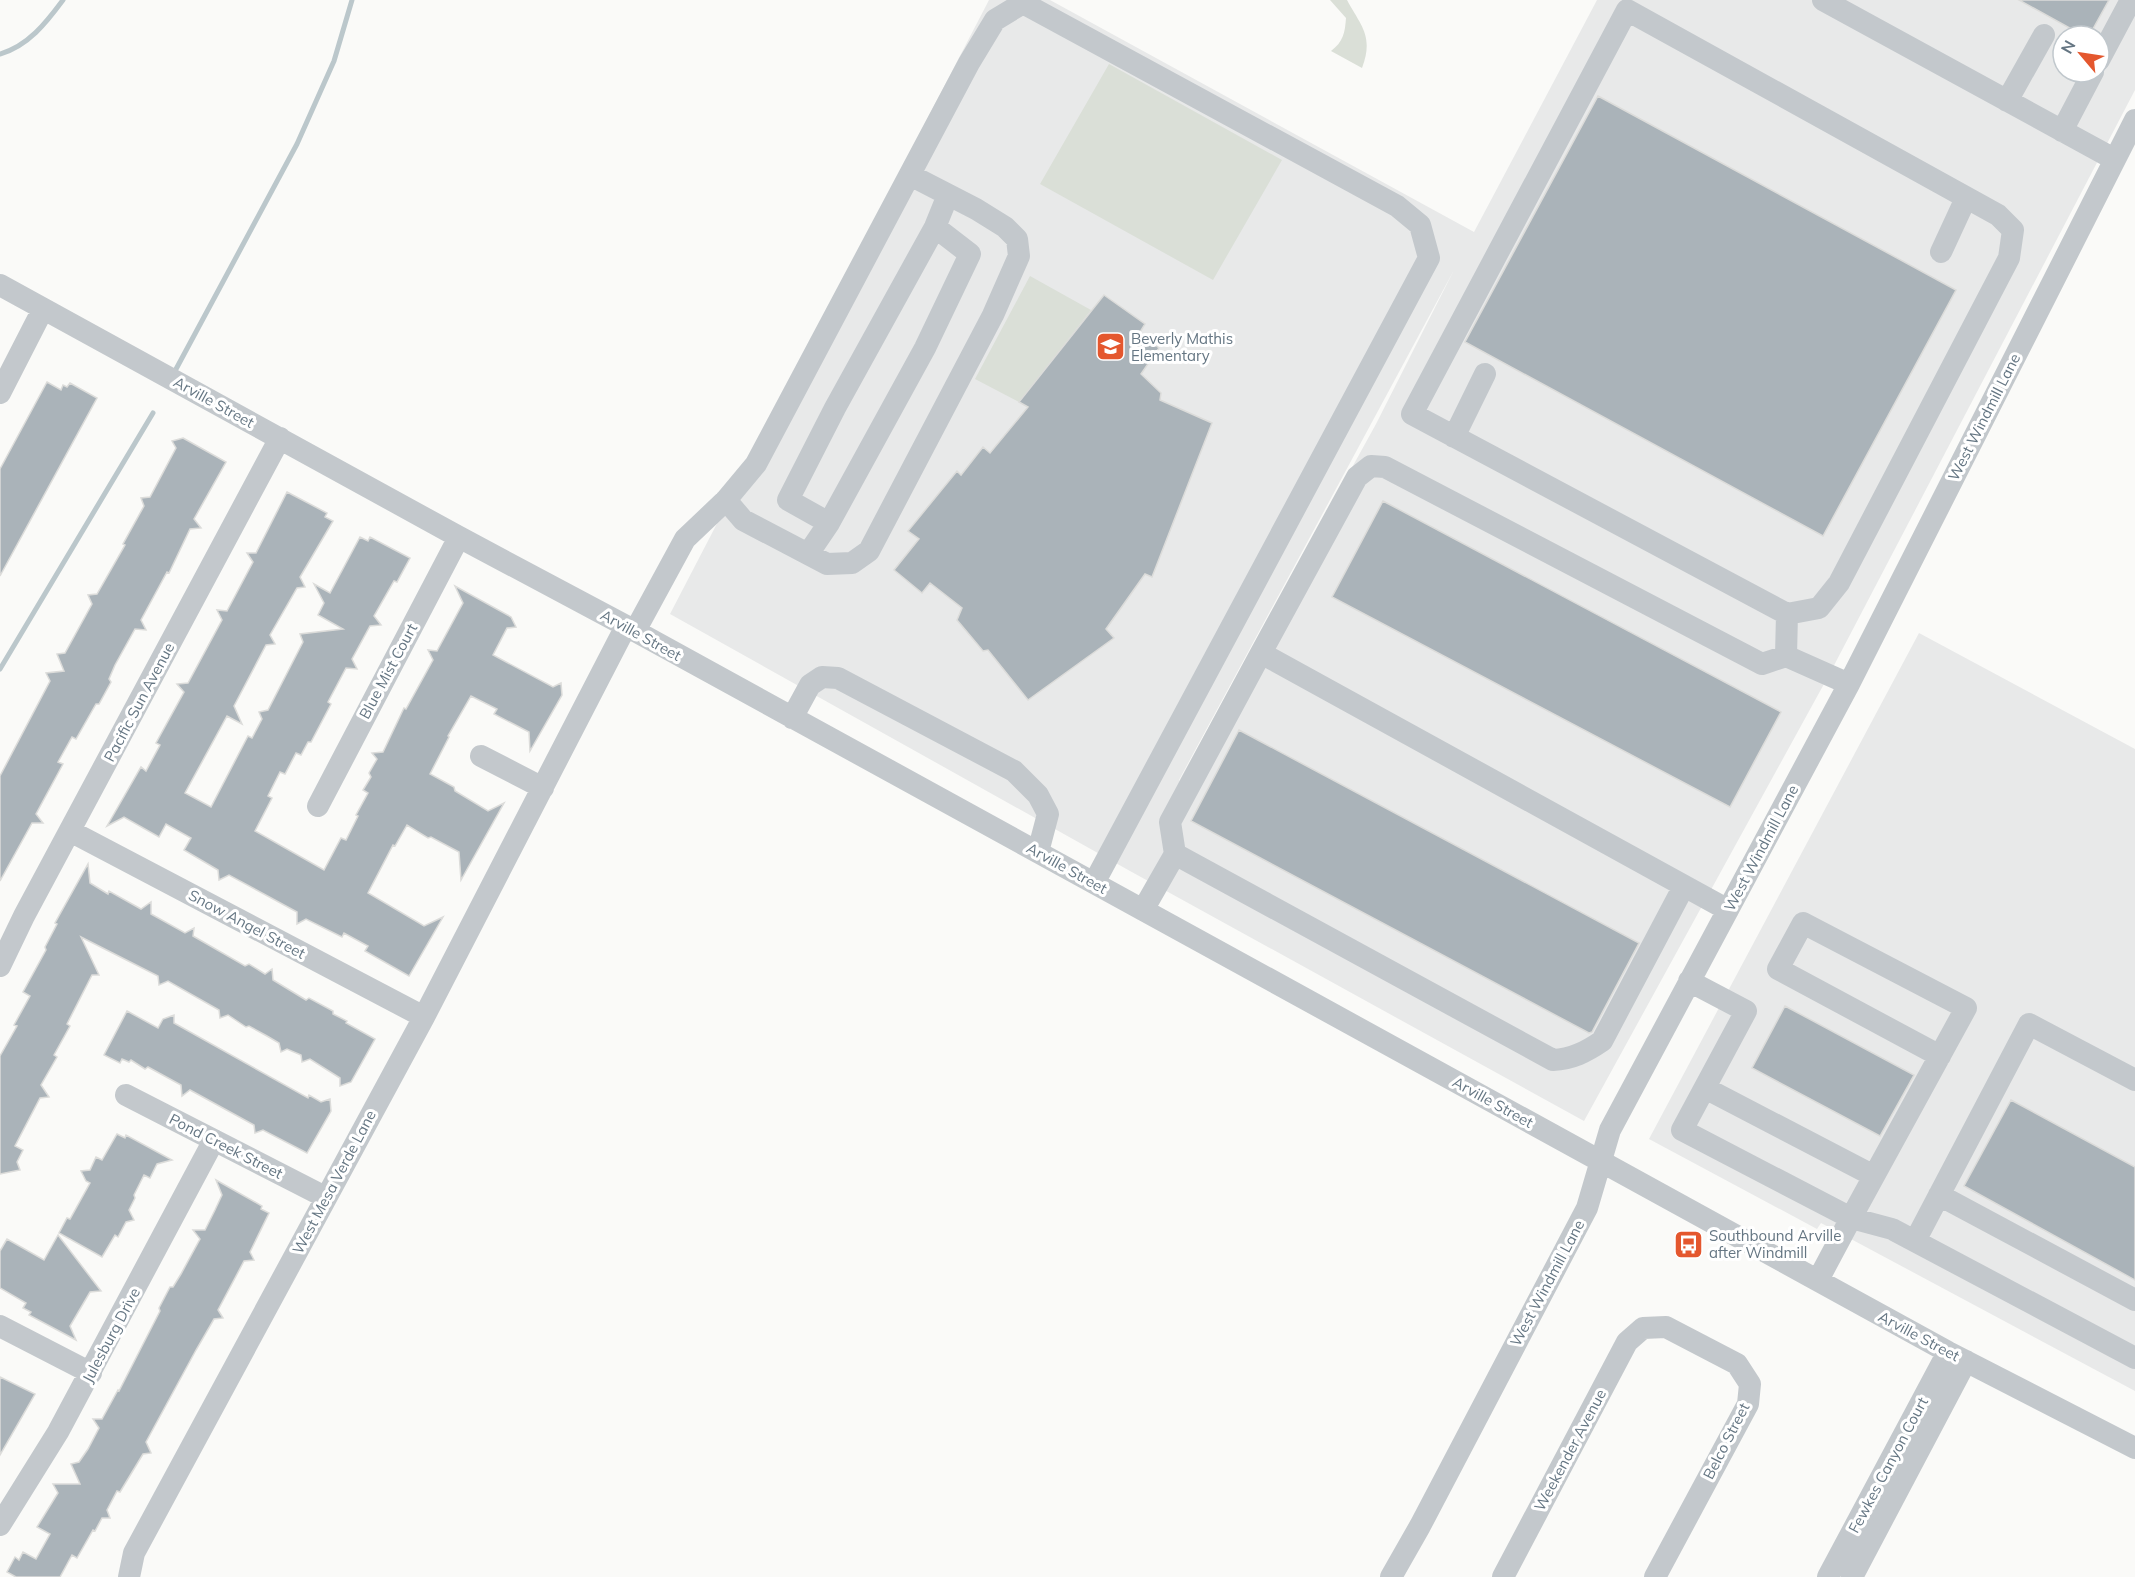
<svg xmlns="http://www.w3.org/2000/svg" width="2135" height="1577" viewBox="0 0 2135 1577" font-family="Mulish,sans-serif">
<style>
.built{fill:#e8e9e9;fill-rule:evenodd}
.green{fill:#dadfd7}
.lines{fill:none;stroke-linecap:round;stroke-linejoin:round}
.stream{stroke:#bbc7cb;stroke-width:5}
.building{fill:#aab3b9;stroke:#dcdcda;stroke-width:1.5}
.minor{stroke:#c3c8cc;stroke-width:22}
.labels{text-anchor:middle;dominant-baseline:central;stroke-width:6;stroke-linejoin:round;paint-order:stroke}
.poi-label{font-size:15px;fill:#657683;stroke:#fff;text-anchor:start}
.street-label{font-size:15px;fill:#657683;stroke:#fff}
</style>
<rect width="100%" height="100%" fill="#fafaf8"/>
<path class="built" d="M989 0H1050L1474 232 1597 0H2135V90L1830 673 1584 1121 1130 871 670 614ZM2063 36H2099V72H2063ZM1454 270 1376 424 1179 781V780Z
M1919 633 2135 749V1391L1821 1223 1817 1229 1649 1139Z"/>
<path class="green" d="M1330 0H1347C1361 26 1374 36 1362 68L1331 51C1343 42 1345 33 1346 18Z
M1109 64 1282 160 1213 280 1040 184Z
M1030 276 1091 310 1019 402 975 379Z"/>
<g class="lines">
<path class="stream" d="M0 54C28 46 46 23 63 0
M175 371 297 144 334 61 352 0
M0 669 153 413"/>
</g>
<path class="building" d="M2019 0H2109L2089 36H2084Z
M1598 96 1956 290 1823 536 1465 342Z
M1104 295 1145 324 1140 332 1159 348 1141 374 1161 393 1160 400 1212 423 1152 577 1145 574 1106 629 1114 638 1028 700 988 650 983 651 957 620 962 608 930 583 922 593 894 570 919 539 908 531 957 471 961 475 983 447 990 453 1028 407 1019 402Z
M47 382 61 390 63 385 67 387 70 383 97 398 0 576V469Z
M183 438 226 462 194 519 201 528 190 529 169 573 167 572 141 620 146 630 135 629 115 665 109 679 111 682 99 704H96L76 739 72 737 58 762 63 764 36 814 43 823H32L0 881V776L50 681 46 673 64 671 57 654 65 653 92 604 88 595 97 594 125 545 123 544 144 506 141 498 150 497 176 448 172 441Z
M287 492 327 513 325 517 333 521 300 577 305 587 297 588 270 635 275 644 266 645 234 706 242 724 227 716 185 793 211 807 248 736 252 738 262 719 259 712 268 710 303 642 300 634 343 629 318 615 324 603 314 584 330 593 360 537 368 541 370 537 410 558 397 582 394 581 374 616 381 625 370 626 352 659 357 669 346 668 328 702 331 704 311 742H308L301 755 296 753 285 774 280 772 268 796 272 798 255 831 324 870 341 838 346 840 358 816 356 815 368 793 363 790 371 777 369 773 377 759 372 753 383 752 404 708 406 709 433 660 428 650 437 651 463 603 455 586 511 617 516 627 507 628 493 655 553 687 561 683 562 695 530 751 529 732 494 714 497 709 471 696 448 736 449 737 430 774 454 787 455 791 488 811 504 803 461 880 459 852 431 837 428 838 407 825 395 846 393 845 368 893 424 926 443 917 409 976 365 951 368 946 344 933 342 937 306 919 297 924V912L229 875 219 880 218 870 184 850 191 838 166 824 159 837 124 817 107 826 141 767 146 771 160 745 156 743 184 692 177 684 188 683 222 620 217 610 227 611 253 562 247 553H256Z
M1383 501 1781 712 1730 807 1332 597Z
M1239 730 1639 943 1592 1032 1589 1033 1191 821Z
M88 864 90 883 108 894 109 891 141 909 151 902V914L185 933 194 928 193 936 245 966 249 964 265 974 272 969 273 980 306 1000 309 998 333 1011V1014L347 1021 346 1023 375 1039 351 1082 340 1086V1078L310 1059 302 1062 301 1055 287 1049 281 1052 279 1043 267 1036 249 1026 246 1027 228 1015 220 1018 219 1010 168 981 159 985 158 976 81 937 99 975H92L67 1024 70 1026 54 1055 57 1057 41 1085 49 1097 40 1098 15 1146 23 1150 17 1162 20 1170 0 1174V1056L17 1026 14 1025 30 996 23 992 46 950 45 947 57 924 55 923Z
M1785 1006 1914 1075 1880 1136 1752 1068Z
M127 1011 158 1028 163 1019 174 1015V1023L308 1098 309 1095 321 1102 330 1099 331 1111 307 1153 263 1130 255 1133 254 1125 190 1090 182 1096 181 1085 148 1067 145 1069 131 1060 129 1062 122 1059 120 1063 104 1055Z
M2011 1100 2135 1167V1280L1964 1186Z
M117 1134 125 1138 126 1135 172 1160 157 1164 150 1178 144 1175 134 1195 135 1198 129 1210 134 1220 126 1222 118 1237 115 1235 102 1257 59 1233 67 1218 70 1219 90 1183 86 1181 81 1171 90 1170 96 1157 102 1160Z
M216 1180 262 1206 261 1209 269 1213 250 1252 254 1260 244 1261 218 1310 223 1318 214 1319 196 1350 146 1442 151 1453 143 1454 120 1492 117 1491 107 1510 110 1518H102L95 1531 93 1530 77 1558 72 1555 60 1577H16L7 1572 15 1557 19 1560 23 1552 36 1559 50 1534 37 1527 58 1493 53 1484H80L71 1464 79 1462 88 1449 99 1428 93 1419H102L118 1390 119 1391 160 1311 159 1308 170 1287H173L181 1274 200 1239 193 1230H205L215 1210 222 1195Z
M58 1235 101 1291 90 1292 70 1326 76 1340 29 1315 31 1312 23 1308 26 1303 0 1288V1251L7 1239 44 1260Z
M0 1377 35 1394 0 1455Z"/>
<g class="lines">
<path class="minor" d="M1823 0 2114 159
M2099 60 2131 0
M2007 101 2044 35
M2062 131 2093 72
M1941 252 1966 198
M0 285 459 537 626 626 1948 1352 2135 1448
M0 393 43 309
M1454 437 1485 374
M726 500 743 520 827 564 852 563 869 551 993 315 1019 256 1017 239 1005 227 976 209 910 175
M829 523 788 500 835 408 935 227 948 195
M808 554 829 523 925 348 970 254 935 227
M635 631 685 539 726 500 756 464 969 63 995 20 1023 3 1397 206 1420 225 1429 258 1094 883
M1261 653 1357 477 1371 466 1385 467 1762 664 1786 656 1849 684
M1786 656 1787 614 1412 414 1627 10 1998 215 2013 230 2009 258 1839 583 1819 608 1787 614
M792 718 810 685 822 677 838 678 1014 771 1038 795 1048 814 1038 852
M481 756 543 788
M318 806 459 537
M70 831 424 1017
M1175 854 1553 1060C1572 1059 1586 1052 1602 1041L1684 886
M1143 910 1175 854 1170 822 1261 653 1728 910
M0 966 24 916 280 438
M1689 981 1746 1011 1682 1130 1851 1218 1818 1280
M1940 1056 1778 969 1803 923 1966 1008C1928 1078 1889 1148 1851 1218L1892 1229 2135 1358
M1705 1088 1874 1176
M126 1095 325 1197
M1939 1195 2135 1300
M1915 1241 2029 1024 2135 1080
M0 1326 91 1373
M0 1525 58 1432 214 1140
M129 1577 134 1553 424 1017 626 626
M1391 1577 1420 1526 1587 1208 1610 1130 1849 684 2135 120
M1503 1577 1627 1342 1643 1328 1666 1327 1737 1364 1750 1384 1748 1404 1655 1577
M1828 1577 1948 1352
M1852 1577 1966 1361"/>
</g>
<defs>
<symbol id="school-square" viewBox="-11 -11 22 22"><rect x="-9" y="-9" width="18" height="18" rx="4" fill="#e4572e" stroke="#fff"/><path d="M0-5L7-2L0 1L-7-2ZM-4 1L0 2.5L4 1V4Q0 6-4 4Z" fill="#fff"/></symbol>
<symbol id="bus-square" viewBox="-11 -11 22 22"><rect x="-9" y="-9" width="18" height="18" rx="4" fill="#e4572e" stroke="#fff"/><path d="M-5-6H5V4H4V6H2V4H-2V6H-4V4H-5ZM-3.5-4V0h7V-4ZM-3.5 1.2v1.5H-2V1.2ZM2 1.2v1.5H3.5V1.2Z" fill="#fff"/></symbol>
</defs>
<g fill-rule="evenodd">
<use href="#school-square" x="1094" y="330" width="33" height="33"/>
<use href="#bus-square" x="1672" y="1228" width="33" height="33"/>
</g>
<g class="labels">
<g class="poi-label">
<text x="1131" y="338">Beverly Mathis<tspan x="1131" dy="17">Elementary</tspan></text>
<text x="1709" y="1235">Southbound Arville<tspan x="1709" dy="17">after Windmill</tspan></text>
</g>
<g class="street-label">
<text transform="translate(214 402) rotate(29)">Arville Street</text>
<text transform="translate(1984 417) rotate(-63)">West Windmill Lane</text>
<text transform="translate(641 635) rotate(29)">Arville Street</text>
<text transform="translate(388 671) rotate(-62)">Blue Mist Court</text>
<text transform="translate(139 702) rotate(-62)">Pacific Sun Avenue</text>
<text transform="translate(1761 848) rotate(-62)">West Windmill Lane</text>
<text transform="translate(1067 868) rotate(29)">Arville Street</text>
<text transform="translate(247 924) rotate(28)">Snow Angel Street</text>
<text transform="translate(1493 1102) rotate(29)">Arville Street</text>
<text transform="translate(226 1146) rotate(27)">Pond Creek Street</text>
<text transform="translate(334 1182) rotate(-62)">West Mesa Verde Lane</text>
<text transform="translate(1547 1283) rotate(-62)">West Windmill Lane</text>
<text transform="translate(111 1335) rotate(-62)">Julesburg Drive</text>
<text transform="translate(1919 1336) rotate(28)">Arville Street</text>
<text transform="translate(1726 1441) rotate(-63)">Belco Street</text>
<text transform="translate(1570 1450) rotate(-62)">Weekender Avenue</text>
<text transform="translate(1888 1465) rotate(-62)">Fewkes Canyon Court</text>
</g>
</g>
<g transform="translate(2081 54) rotate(299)"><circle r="28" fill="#ffffff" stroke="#c1c8cd" stroke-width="1.5"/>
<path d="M0-4.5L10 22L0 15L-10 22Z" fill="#e4572e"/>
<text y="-9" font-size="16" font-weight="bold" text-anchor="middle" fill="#657683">N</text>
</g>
</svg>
